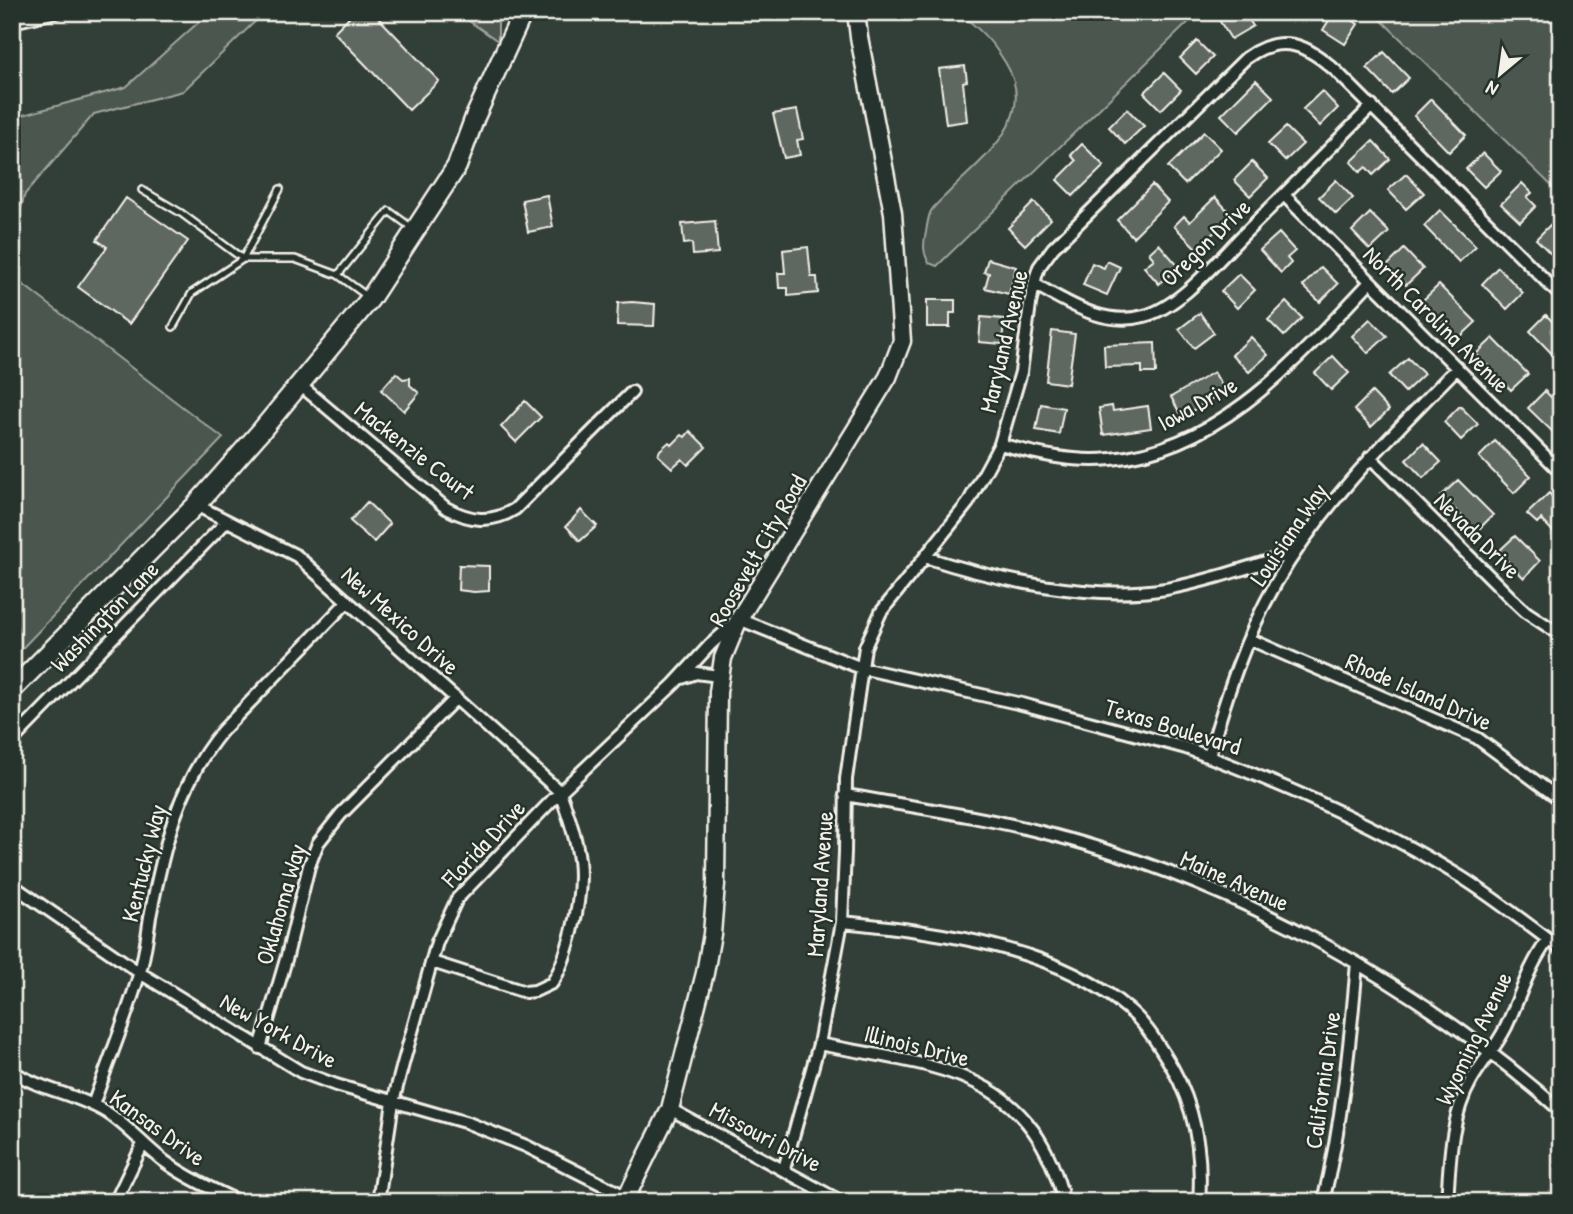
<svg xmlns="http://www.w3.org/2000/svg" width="1573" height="1214" viewBox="0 0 1573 1214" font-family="'Patrick Hand',sans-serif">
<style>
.green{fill:#4c564f;stroke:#a0a49c;stroke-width:2}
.building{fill:#5f6861;stroke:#f4f1e8;stroke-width:2}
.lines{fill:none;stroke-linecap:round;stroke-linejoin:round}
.lane-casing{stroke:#f4f1e8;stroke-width:10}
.street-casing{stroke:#f4f1e8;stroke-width:16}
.secondary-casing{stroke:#f4f1e8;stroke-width:21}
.primary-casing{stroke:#f4f1e8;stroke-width:23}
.lane{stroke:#26332d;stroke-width:5}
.street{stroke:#26332d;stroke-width:10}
.secondary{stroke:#26332d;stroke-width:16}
.primary{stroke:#26332d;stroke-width:18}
.labels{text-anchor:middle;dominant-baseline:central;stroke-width:5;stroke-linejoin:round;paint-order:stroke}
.street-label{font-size:24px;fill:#f4f1e8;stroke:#26332d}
</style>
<rect width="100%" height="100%" fill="#323e38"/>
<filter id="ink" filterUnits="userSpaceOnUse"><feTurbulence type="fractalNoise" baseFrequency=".0143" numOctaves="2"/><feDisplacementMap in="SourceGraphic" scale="14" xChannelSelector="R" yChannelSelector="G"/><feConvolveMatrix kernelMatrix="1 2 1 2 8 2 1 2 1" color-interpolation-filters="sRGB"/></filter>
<g filter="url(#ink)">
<path class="green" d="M210 12H265L183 91 94 114 25 194 12 239V118L126 87Z
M456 12H498V41Z
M956 12H1199L937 266 929 263C923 253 923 244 926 232 927 226 928 217 931 211 936 203 947 195 953 188 989 153 1038 115 1005 62 992 41 977 25 956 12Z
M1373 12H1561V195Z
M12 276 223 438 12 659V613L17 607 12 602Z"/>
<path class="building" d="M354 12H373L439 81 409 110 334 32Z
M1231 12H1244L1253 26 1231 39 1219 20Z
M1334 12H1340L1358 24 1345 44 1323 30Z
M1197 41 1213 57 1196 74 1180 58Z
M1384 52 1409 78 1392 94 1367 68Z
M965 66 967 81 963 82 967 121 946 124 939 69Z
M1164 73 1181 90 1161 110 1144 93Z
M1256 80 1273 97 1238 132 1221 115Z
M1322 91 1338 108 1320 126 1303 109Z
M1431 99 1466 135 1449 152 1414 116Z
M1127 109 1144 126 1125 144 1109 127Z
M797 110 803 139 797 140 800 155 784 158 773 114Z
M1286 127 1303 144 1285 161 1268 144Z
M1204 132 1221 149 1185 184 1168 167Z
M1373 141 1390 159 1373 175 1366 167 1360 172 1351 162Z
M1082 144 1104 166 1073 196 1057 180 1076 161 1071 155Z
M1483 153 1501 171 1484 187 1466 169Z
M1252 162 1268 178 1250 196 1234 180Z
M1406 174 1424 193 1406 209 1388 190Z
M1336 180 1353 198 1336 214 1319 197Z
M1522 183 1532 193 1527 197 1536 206 1520 222 1501 204Z
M1152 185 1168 202 1133 237 1117 220Z
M547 195 553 227 528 232 522 200Z
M1215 197 1232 215 1197 249 1174 226 1184 216 1190 222Z
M126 198 188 241 129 324 78 287 107 247 97 240Z
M1034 202 1051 219 1025 245 1008 228Z
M1440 210 1476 246 1459 262 1424 226Z
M1370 213 1389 232 1370 250 1352 231Z
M1561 214V251L1554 257 1536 239Z
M715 221 718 253 693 255 692 243 684 244 682 224Z
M1279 233 1295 251 1287 258 1291 263 1281 273 1260 250Z
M1159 244 1179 267 1159 284 1144 267 1154 259 1149 253Z
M808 247 811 277H817L818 293 788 296V288H779L778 273H785L783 250Z
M1404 249 1423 269 1406 285 1387 266Z
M988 259 1016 267 1009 294 985 288 989 273 984 272Z
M1107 261 1120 267 1107 295 1083 285 1092 263 1104 268Z
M1321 267 1338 284 1320 302 1303 286Z
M1498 267 1523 293 1507 309 1482 284Z
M1239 274 1255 290 1237 308 1221 291Z
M1439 285 1476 322 1459 338 1422 301Z
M927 300H955V313H950V327H927Z
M632 302 655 304 654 326 617 325 618 303Z
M1286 302 1302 318 1284 336 1268 320Z
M1200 313 1214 333 1194 348 1179 329Z
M1546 315 1561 330V363L1530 331Z
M981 317 1004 319 1002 344 979 342Z
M1370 319 1387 336 1368 353 1352 336Z
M1052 331 1075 334 1068 384 1046 381Z
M1251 337 1268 355 1249 372 1232 355Z
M1493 338 1528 374 1511 390 1476 354Z
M1155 343 1156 373H1142V366L1105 367 1104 345Z
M1333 356 1349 373 1331 390 1315 373Z
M1408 358 1424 374 1405 392 1389 375Z
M1214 372 1225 391 1182 417 1171 397Z
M396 373 403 379 410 378V385L419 393 404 411 381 390Z
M1545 391 1561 407V440L1528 408Z
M1372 392 1389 410 1371 427 1354 410Z
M525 401 541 417 516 442 501 427Z
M1041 404 1064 408 1059 434 1036 430Z
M1112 406 1113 411 1148 406 1151 428 1103 435 1099 408Z
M1460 406 1478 424 1461 440 1444 422Z
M690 431 706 447 688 465 682 459 672 468 658 455 660 450 669 442 672 445 682 435 685 437Z
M1495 441 1531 476 1514 493 1479 457Z
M1423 443 1441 462 1423 478 1406 460Z
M1458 480 1493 515 1477 531 1441 496Z
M1549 493 1561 506V540L1541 519 1537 523 1527 514Z
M367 502 390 524 374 542 350 521Z
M581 510 597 526 580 541 566 526Z
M1515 536 1540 561 1524 578 1498 552Z
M459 565 489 566V591L474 592 458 590Z"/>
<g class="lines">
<defs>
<path id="lane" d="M142 190 181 213 243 259 280 189
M368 297 338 275 389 211 412 228
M173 327 192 293 243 259H295L338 275"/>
<path id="street" d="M12 22 56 12
M1284 195 1561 472
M1034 284C1069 303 1103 327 1144 316 1180 307 1217 261 1243 235 1286 193 1329 149 1372 106
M300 385 446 508C470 521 491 524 515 509L632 392
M1000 444C1036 454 1074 463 1111 459 1222 449 1299 357 1370 282
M1370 457 1511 598 1526 612 1561 635
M196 505 297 556 560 792C580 847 587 874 572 932 567 949 562 968 552 983L535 991 525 992 432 962
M925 557C995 580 1092 601 1166 589 1209 581 1252 566 1294 553
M1249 639 1477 738 1561 800
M682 678 696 673 719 676
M12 741 227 521
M1209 756C1226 697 1245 637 1276 583 1323 502 1392 435 1457 368
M845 795C915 807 985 817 1053 835 1237 883 1419 985 1561 1111
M12 885 140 973 301 1072 336 1085 468 1123 526 1146 627 1197
M842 922C935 931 1055 946 1128 1009 1143 1021 1154 1038 1164 1054 1194 1099 1203 1149 1199 1202
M819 1044C934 1067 1031 1067 1064 1202
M260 1048 287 956 309 866 318 843 341 814 456 698
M12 1071C41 1090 76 1094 106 1112 127 1125 144 1146 164 1161 187 1178 214 1190 240 1202
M93 1105C108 1062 126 1019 139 975 145 956 147 936 150 917 163 850 177 785 222 731L348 601
M670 1109 842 1202
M784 1169 819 1044 842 922 845 852 846 779 865 647 881 612 968 503 1000 444 1021 372 1030 304 1036 276 1039 267 1053 248 1246 58C1282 32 1308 45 1337 72L1561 296
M115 1202 143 1144
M378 1202 393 1102 403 1064 437 942 457 899 560 792 674 684 710 645 739 619 861 668 1022 704 1186 748C1281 783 1374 824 1461 877 1496 899 1528 925 1561 949
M1323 1202C1342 1123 1350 1044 1357 963
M1447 1202C1450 1161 1450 1118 1471 1081 1482 1062 1496 1047 1506 1027 1520 997 1528 967 1548 940"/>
<path id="secondary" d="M624 1202 670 1109 705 973 712 934 716 884 718 692 723 658 739 619 888 377 902 341 893 213 859 37 856 12"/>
<path id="primary" d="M12 690 196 505 261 431 370 299 457 166 475 117 523 12"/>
</defs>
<use href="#lane" class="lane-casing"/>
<use href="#street" class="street-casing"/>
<use href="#secondary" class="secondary-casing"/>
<use href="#primary" class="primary-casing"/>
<use href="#lane" class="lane"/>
<use href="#street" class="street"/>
<use href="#secondary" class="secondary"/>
<use href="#primary" class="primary"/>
</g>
</g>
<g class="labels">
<g class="street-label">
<text transform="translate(1205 242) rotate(-44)">Oregon Drive</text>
<text transform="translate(1437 319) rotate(45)">North Carolina Avenue</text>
<text transform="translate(1003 341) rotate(-77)">Maryland Avenue</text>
<text transform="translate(1197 403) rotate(-29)">Iowa Drive</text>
<text transform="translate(415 450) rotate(38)">Mackenzie Court</text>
<text transform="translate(1288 534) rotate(-56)">Louisiana Way</text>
<text transform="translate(1478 535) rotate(45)">Nevada Drive</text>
<text transform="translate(757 550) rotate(-60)">Roosevelt City Road</text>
<text transform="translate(104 616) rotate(-46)">Washington Lane</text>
<text transform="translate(401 620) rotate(42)">New Mexico Drive</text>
<text transform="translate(1419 691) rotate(24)">Rhode Island Drive</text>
<text transform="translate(1173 726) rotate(17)">Texas Boulevard</text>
<text transform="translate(483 843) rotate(-47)">Florida Drive</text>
<text transform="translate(143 863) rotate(-76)">Kentucky Way</text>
<text transform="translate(1235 880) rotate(24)">Maine Avenue</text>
<text transform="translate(819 884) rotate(-86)">Maryland Avenue</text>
<text transform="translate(280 904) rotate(-74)">Oklahoma Way</text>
<text transform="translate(279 1030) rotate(29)">New York Drive</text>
<text transform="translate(1473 1038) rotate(-64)">Wyoming Avenue</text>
<text transform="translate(917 1045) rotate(14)">Illinois Drive</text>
<text transform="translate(1322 1080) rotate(-82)">California Drive</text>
<text transform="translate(158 1127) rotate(36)">Kansas Drive</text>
<text transform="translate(766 1136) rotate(28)">Missouri Drive</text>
</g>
</g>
<rect width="1573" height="1214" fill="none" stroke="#26332d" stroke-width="42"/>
<rect x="21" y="21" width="1531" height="1172" fill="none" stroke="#f4f1e8" stroke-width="2.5" filter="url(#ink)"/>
<g transform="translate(1500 74) rotate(209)" stroke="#26332d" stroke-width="5" paint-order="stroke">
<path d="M0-5L12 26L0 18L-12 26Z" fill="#f4f1e8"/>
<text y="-10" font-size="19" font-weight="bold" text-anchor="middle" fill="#f4f1e8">N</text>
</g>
</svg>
